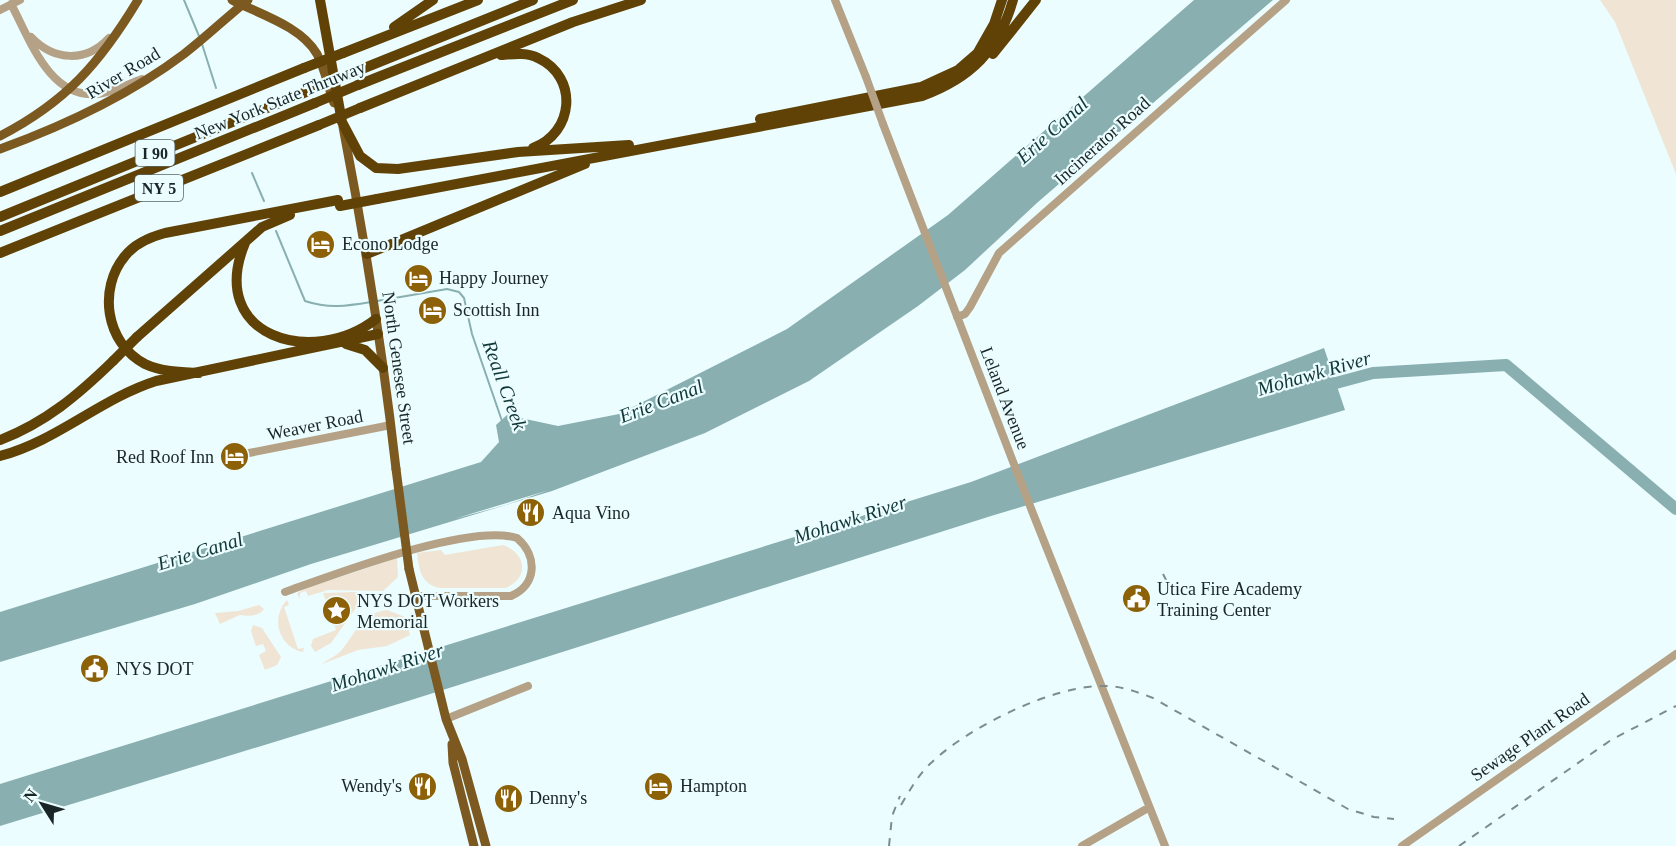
<svg xmlns="http://www.w3.org/2000/svg" width="1676" height="846" viewBox="0 0 1676 846" font-family="Georgia,serif">
<style>
.green{fill:#f0e5d4}
.water{fill:#89afb0}
.pier{fill:#ebfdfe}
.lines{fill:none;stroke-linecap:round;stroke-linejoin:round}
.stream{stroke:#89afb0;stroke-width:2}
.river{stroke:#89afb0;stroke-width:12}
.minor{stroke:#b5a286;stroke-width:8}
.major{stroke:#7b5920;stroke-width:9}
.highway{stroke:#604206;stroke-width:10}
.rail{stroke:#7d8c8d;stroke-width:2;stroke-dasharray:8 8;stroke-linecap:butt}
.minor-bridge{stroke:#b5a286;stroke-width:8}
.major-bridge{stroke:#7b5920;stroke-width:9}
.highway-bridge{stroke:#604206;stroke-width:10}
.labels{text-anchor:middle;dominant-baseline:central;stroke-width:4.5;stroke-linejoin:round;paint-order:stroke}
.shield{fill:#ebfdfe;stroke:#586667;stroke-width:1.5}
.shield-label{font-size:16px;font-weight:bold;fill:#192526}
.street-label{font-size:18px;fill:#192526;stroke:#ebfdfe}
.poi-label{font-size:18px;fill:#192526;stroke:#ebfdfe;text-anchor:start}
.water-label{font-size:20px;font-style:italic;fill:#113738;stroke:#ebfdfe}
</style>
<rect width="100%" height="100%" fill="#ebfdfe"/>
<path class="green" d="M1600 0H1676V174L1615 22Z
M503 545C526 553 530 577 506 588H440C421 584 419 570 417 553L441 550 445 555 450 554Z
M397 558 398 577 383 591 328 590 308 596 306 591 300 593V599L297 593 310 587Z
M354 592 383 594 358 605 331 643 315 652 311 646 313 639 336 630 323 593Z
M287 600 289 605 284 607 298 649 304 648 303 652C279 647 270 618 287 600Z
M259 605 264 609C258 617 249 616 240 615L220 624 215 613 238 611Z
M387 610 405 617 410 635 387 646 358 650 322 664C326 660 335 657 341 651 356 633 361 613 387 610Z
M253 625 262 628 281 657 277 665 265 670 259 655 266 651 263 644 256 646 251 631Z"/>
<path class="water" d="M1194 0H1273L1038 202 965 270 918 306 809 381 705 433 552 491 311 564 195 604 0 662V612L481 462 499 442 496 425 507 415 558 426 619 414 787 329 948 215Z
M1324 348 1345 410 991 516 408 701 0 826V784L971 482Z"/>
<path class="pier" d="M549 490 506 505 454 519Z"/>
<g class="lines">
<path class="stream" d="M184 0 199 36
M202 44 216 88
M252 173 264 201
M276 231 305 301C329 309 347 306 371 302
M377 301 447 289 459 292 464 298 472 334 502 421"/>
<path class="river" d="M1321 387 1373 373 1506 365 1676 509"/>
<path class="minor" d="M835 0 866 77
M11 4C30 39 49 99 98 94 114 92 128 84 142 79
M0 10 20 0
M31 37C54 61 86 63 109 38
M883 124 1032 511 1165 846
M957 317 965 314 970 307 999 253 1286 0
M244 454 391 425
M285 592C336 574 469 523 517 538 538 556 537 585 511 596H415
M446 719 528 686
M1082 846 1148 808
M1402 846 1676 654"/>
<path class="major" d="M232 0C259 14 301 26 317 54 325 69 328 87 334 103
M343 127C365 241 383 354 396 469
M0 136C66 102 100 63 138 0
M0 149C66 125 128 96 184 54 206 37 227 17 248 0
M409 569 446 719 462 759 486 846
M452 744 453 763 474 846"/>
<path class="highway" d="M320 0 342 122 360 156 376 168 398 169 518 152 629 145
M394 27 433 0
M343 53 478 0
M977 54 994 24 1002 0
M993 54 1036 0
M501 55C513 54 527 52 538 58 579 77 574 133 533 148
M352 73 533 0
M358 85 573 0
M360 108 573 22 641 0
M760 119 921 87 958 70 981 50
M0 192 304 68
M377 199 922 96C971 78 999 50 1013 0
M0 217 311 90
M0 231 315 103
M245 243C206 337 313 368 376 319
M0 253 319 125
M367 254 585 164
M137 337 262 227 290 215
M346 344 365 350 383 368
M199 373C180 372 162 372 145 364 105 343 98 288 125 256 135 243 150 237 165 233L338 200
M0 440C45 423 78 395 113 361
M0 456C57 441 100 399 156 381L378 334"/>
<path class="rail" d="M1163 574 1177 601
M901 805C910 790 918 775 931 763 967 728 1053 685 1104 686 1122 686 1137 692 1153 698L1348 809 1374 817 1394 819
M889 846 892 816 900 796
M1459 846 1611 740 1676 706"/>
<path class="minor-bridge" d="M866 77 883 124"/>
<path class="major-bridge" d="M396 469 409 569"/>
<path class="highway-bridge" d="M304 68 343 53
M311 90 352 73
M315 103 358 85
M319 125 360 108
M340 206 377 199
M113 361 137 337"/>
</g>
<defs>
<symbol id="hotel-disc" viewBox="-11 -11 22 22"><circle r="9.5" fill="#8d6107" stroke="#ebfdfe"/><path d="M-6-4.5h1.5V1H6V5H4.5V3h-9V5H-6ZM-4 0a1.8 1.8 0 1 1 3.6 0ZM.5 0V-2.5h3Q6-2.5 6 0Z" fill="#fff"/></symbol>
<symbol id="restaurant-disc" viewBox="-11 -11 22 22"><circle r="9.5" fill="#8d6107" stroke="#ebfdfe"/><path d="M-5-6h1v4h1v-4h1v4h1v-4h1v5L-1.5 .5V6h-2V.5L-5-1ZM5-6V6H3V1.5H1.5Q1.5-4 5-6Z" fill="#fff"/></symbol>
<symbol id="civic-disc" viewBox="-11 -11 22 22"><circle r="9.5" fill="#8d6107" stroke="#ebfdfe"/><path d="M-.6-6.5H3V-4.5H.6V-3L4-1V1h2V6H-6V1h2V-1L-.6-3ZM-1.2 2.5V6h2.4V2.5Z" fill="#fff"/></symbol>
<symbol id="sight-disc" viewBox="-11 -11 22 22"><circle r="9.5" fill="#8d6107" stroke="#ebfdfe"/><path d="M0-6L1.8-2.2L6-1.7L2.9 1.2L3.7 5.4L0 3.3L-3.7 5.4L-2.9 1.2L-6-1.7L-1.8-2.2Z" fill="#fff"/></symbol>
</defs>
<g fill-rule="evenodd">
<use href="#hotel-disc" x="304" y="228" width="33" height="33"/>
<use href="#hotel-disc" x="402" y="262" width="33" height="33"/>
<use href="#hotel-disc" x="416" y="294" width="33" height="33"/>
<use href="#hotel-disc" x="218" y="440" width="33" height="33"/>
<use href="#restaurant-disc" x="514" y="496" width="33" height="33"/>
<use href="#civic-disc" x="1120" y="582" width="33" height="33"/>
<use href="#sight-disc" x="320" y="594" width="33" height="33"/>
<use href="#civic-disc" x="78" y="652" width="33" height="33"/>
<use href="#restaurant-disc" x="406" y="770" width="33" height="33"/>
<use href="#hotel-disc" x="642" y="770" width="33" height="33"/>
<use href="#restaurant-disc" x="492" y="782" width="33" height="33"/>
</g>
<g class="labels">
<g class="shield">
<rect x="135.5" y="140" width="39" height="26" rx="4.5"/>
<rect x="135" y="175" width="48" height="26" rx="4.5"/>
</g>
<g class="shield-label">
<text x="155" y="153">I 90</text>
<text x="159" y="188">NY 5</text>
</g>
<g class="street-label">
<text transform="translate(123 73) rotate(-31)">River Road</text>
<text transform="translate(280 100) rotate(-22)">New York State Thruway</text>
<text transform="translate(1102 141) rotate(-42)">Incinerator Road</text>
<text transform="translate(399 368) rotate(82)">North Genesee Street</text>
<text transform="translate(1005 398) rotate(69)">Leland Avenue</text>
<text transform="translate(315 425) rotate(-11)">Weaver Road</text>
<text transform="translate(1530 737) rotate(-35)">Sewage Plant Road</text>
</g>
<g class="poi-label">
<text x="342" y="244">Econo Lodge</text>
<text x="439" y="278">Happy Journey</text>
<text x="453" y="310">Scottish Inn</text>
<text x="214" y="457" text-anchor="end">Red Roof Inn</text>
<text x="552" y="513">Aqua Vino</text>
<text x="1157" y="589">Utica Fire Academy<tspan x="1157" dy="21">Training Center</tspan></text>
<text x="357" y="601">NYS DOT Workers<tspan x="357" dy="21">Memorial</tspan></text>
<text x="116" y="669">NYS DOT</text>
<text x="402" y="786" text-anchor="end">Wendy's</text>
<text x="680" y="786">Hampton</text>
<text x="529" y="798">Denny's</text>
</g>
<g class="water-label">
<text transform="translate(1052 130) rotate(-42)">Erie Canal</text>
<text transform="translate(1314 373) rotate(-16)">Mohawk River</text>
<text transform="translate(505 385) rotate(70)">Reall Creek</text>
<text transform="translate(661 401) rotate(-21)">Erie Canal</text>
<text transform="translate(850 519) rotate(-18)">Mohawk River</text>
<text transform="translate(200 551) rotate(-17)">Erie Canal</text>
<text transform="translate(387 667) rotate(-18)">Mohawk River</text>
</g>
</g>
<g transform="translate(42 804) rotate(307)" stroke="#ebfdfe" stroke-width="4.5" paint-order="stroke">
<path d="M0-4.5L10 22L0 15L-10 22Z" fill="#192526"/>
<text y="-9" font-size="16" font-weight="bold" text-anchor="middle" fill="#192526">N</text>
</g>
</svg>
